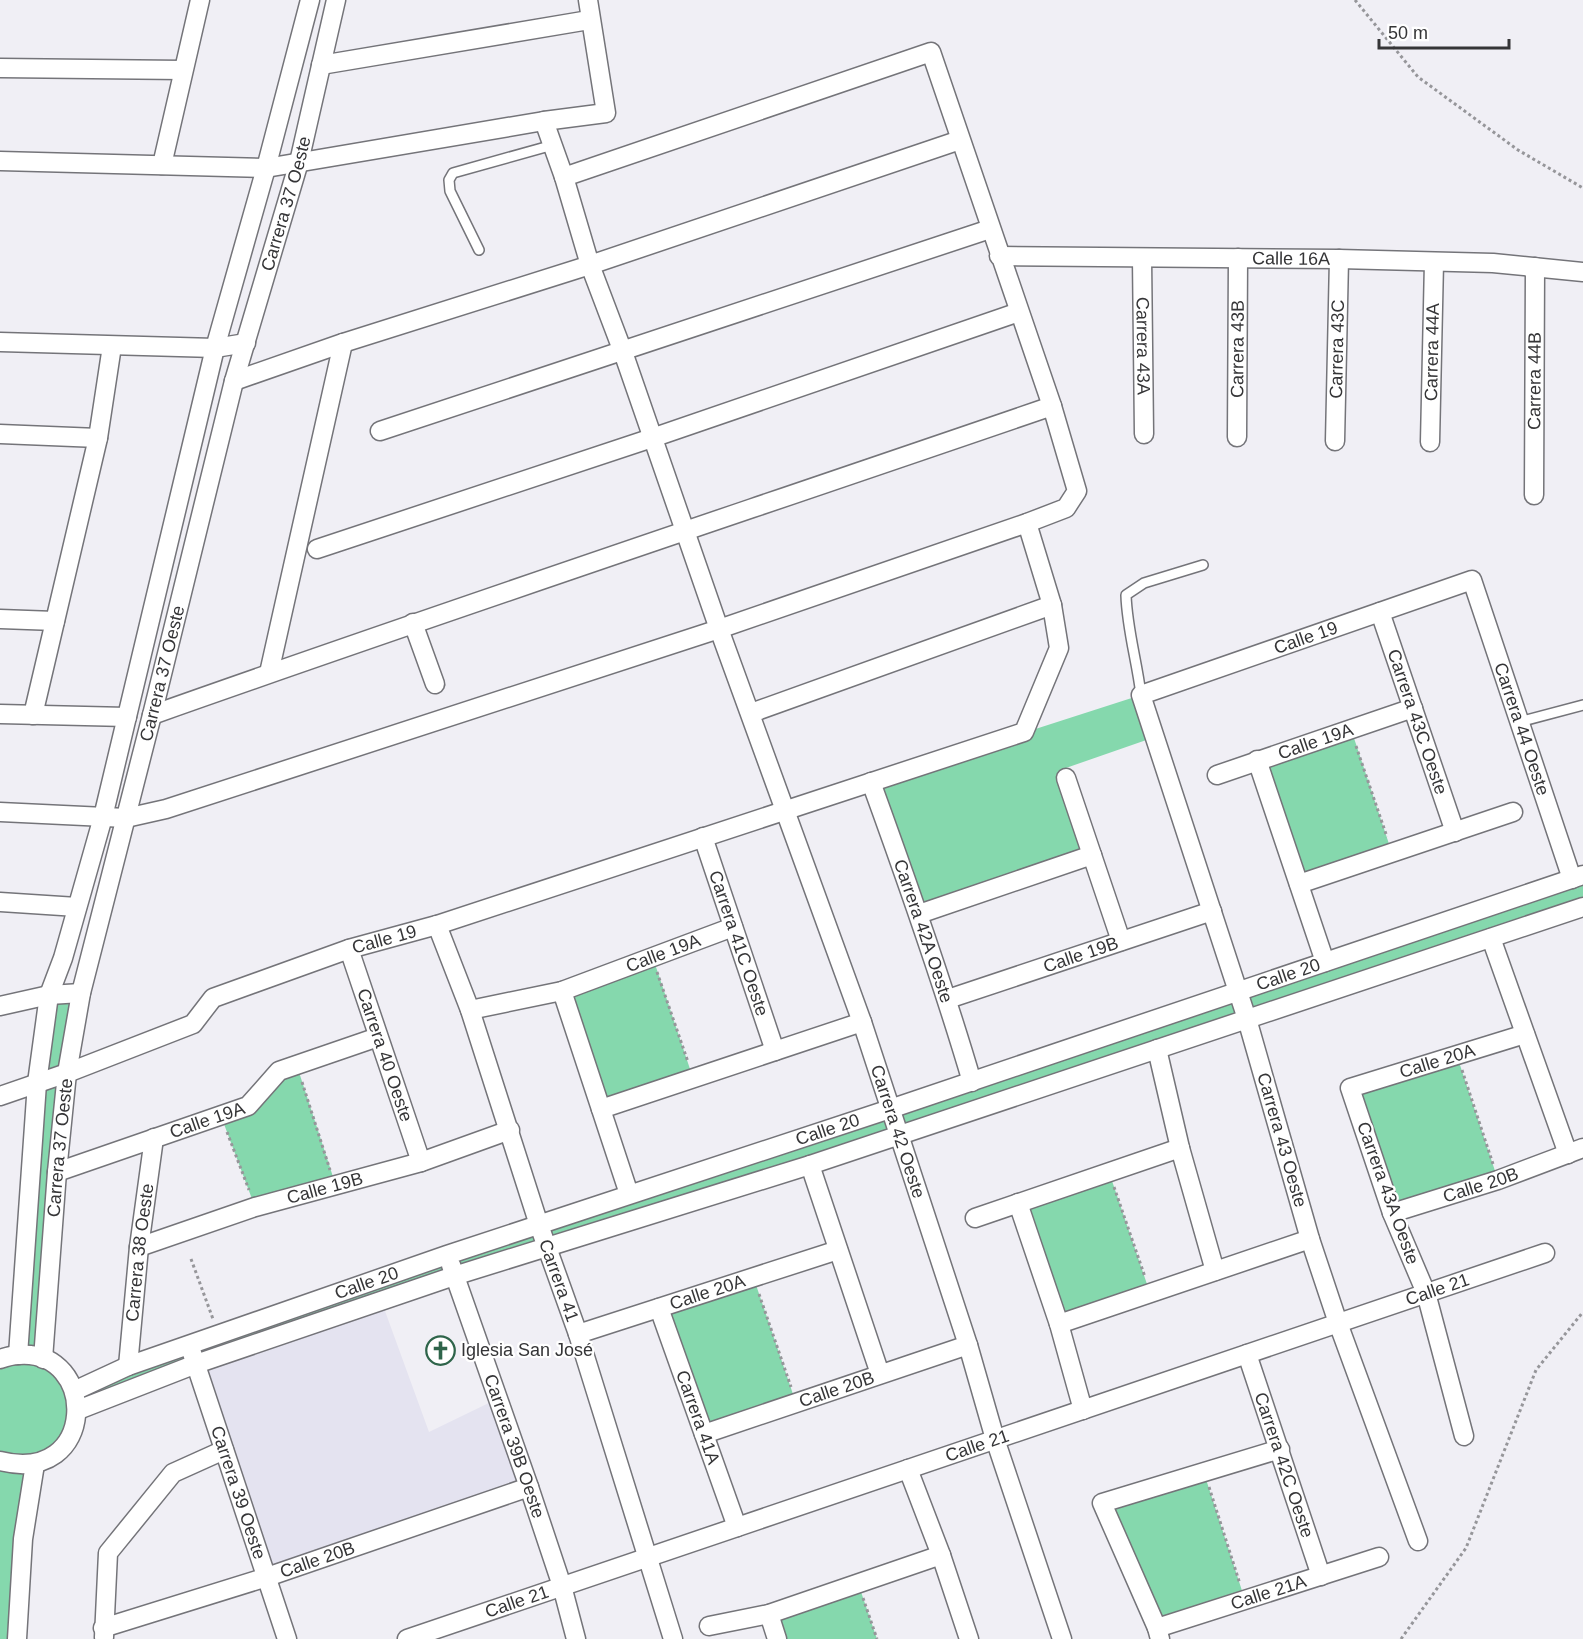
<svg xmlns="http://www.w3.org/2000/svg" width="1583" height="1639" viewBox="0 0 1583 1639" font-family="Helvetica,sans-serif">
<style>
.built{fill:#e4e3f0}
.green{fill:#85d8ad}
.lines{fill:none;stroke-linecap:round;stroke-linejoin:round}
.service-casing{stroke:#747479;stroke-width:12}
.minor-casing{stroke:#747479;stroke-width:21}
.path{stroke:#96969a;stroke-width:3;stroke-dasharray:3 3;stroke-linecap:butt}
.service{stroke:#fff;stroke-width:9}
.minor{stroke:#fff;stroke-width:18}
.labels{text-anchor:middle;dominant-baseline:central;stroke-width:4.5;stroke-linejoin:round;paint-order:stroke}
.street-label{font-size:18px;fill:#353537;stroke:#fff}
.poi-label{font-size:18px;fill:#353537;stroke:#fff;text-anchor:start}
</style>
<rect width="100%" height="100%" fill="#f0eff5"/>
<path class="built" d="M381 1300 429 1432 497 1399 529 1487 267 1577 196 1364Z"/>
<path class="green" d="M1141 695 1155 737 1063 769 1092 855 919 914 871 782Z
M1351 729 1392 853 1299 884 1257 760Z
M1583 875V907L78 1410 74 1428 35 1464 17 1639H0V1359L18 1354 49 995 81 993 43 1358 74 1391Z
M653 958 693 1078 601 1109 562 991Z
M1457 1056 1498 1180 1392 1213 1350 1088Z
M297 1066 336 1186 255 1207 221 1116Z
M1109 1172 1150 1293 1059 1324 1018 1203Z
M753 1276 796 1403 704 1434 659 1308Z
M1204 1473 1245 1600 1157 1628 1102 1503Z
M858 1583 877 1639H777L769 1614Z"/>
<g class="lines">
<defs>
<path id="service" d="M479 250 450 191 449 180 453 173 553 145
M1141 695C1137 661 1127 629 1126 595L1144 583 1203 565
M1519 722 1583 705"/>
<g id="minor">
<path d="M321 65 589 20"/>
<path d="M0 68 183 70"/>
<path id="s1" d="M544 121 564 177 590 265 623 352 719 629 862 1022 968 1345 995 1439 1062 1639"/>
<path d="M0 161 266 168 544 121 606 113 588 0"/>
<path d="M162 165 200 0"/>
<path id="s2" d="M999 256 1339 259 1493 263 1583 272"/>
<path id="s3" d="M1142 258 1144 434"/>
<path d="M0 342 215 348 246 343"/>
<path d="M234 381 343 343 590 265 960 140"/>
<path d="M380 431 990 229"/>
<path d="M0 434 98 438"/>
<path id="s4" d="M1237 437 1238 258"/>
<path id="s5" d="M1335 441 1339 259"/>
<path id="s6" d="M1430 442 1434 262"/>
<path id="s7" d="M1534 495 1535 267"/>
<path d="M317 549 652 438 1019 312"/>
<path id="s8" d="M1380 612 1455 832"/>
<path d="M0 619 55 621"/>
<path d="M413 623 435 684"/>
<path d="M269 673 343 343"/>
<path d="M751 713 1052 605"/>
<path d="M0 714 127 717"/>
<path d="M33 715 98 438 112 346"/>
<path d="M152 715C451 609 752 509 1052 406"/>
<path d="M1257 760 1325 962"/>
<path id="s9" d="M1217 775 1413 708"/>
<path d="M1066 778 1121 941"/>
<path id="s10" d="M871 782C907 881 942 980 972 1082"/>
<path d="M0 812 126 818 166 809 719 629 1027 523 1066 508 1077 491 1052 406 931 52 564 177"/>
<path id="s11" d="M703 837 775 1051"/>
<path d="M1299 884 1513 812"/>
<path d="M0 902 77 907"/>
<path d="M919 914 1092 855"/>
<path id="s12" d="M437 925 470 1010 539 1225 578 1334 673 1639"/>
<path d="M1491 938 1568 1154"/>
<path id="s13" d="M349 949 421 1162"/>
<path d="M562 991 629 1194"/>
<path id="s14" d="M948 999 1212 911"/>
<path d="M0 1006 49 995 81 993"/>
<path id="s15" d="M470 1010 562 991 733 927"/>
<path d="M1157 1049 1180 1148 1215 1271"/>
<path id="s16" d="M0 1096 67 1073 193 1024 213 998 349 949 437 925 1024 732 1059 648 1052 605 1027 523"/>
<path d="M601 1109 862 1022"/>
<path d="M810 1165 880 1374"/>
<path id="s17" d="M57 1172 248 1106 279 1071 378 1037"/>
<path d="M1018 1203 1059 1324 1083 1410"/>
<path id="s18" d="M1392 1213 1498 1180 1583 1148"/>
<path d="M975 1218 1180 1148"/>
<path id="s19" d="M139 1247 255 1207 421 1162 510 1130"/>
<path id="s20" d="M451 1265 529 1487 562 1586 576 1639"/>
<path id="s21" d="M659 1308 737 1527"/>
<path d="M1059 1324 1310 1239"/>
<path id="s22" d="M578 1334 838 1250"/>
<path id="s23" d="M192 1353 287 1639"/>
<path id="s24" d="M1247 1354 1321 1576"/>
<path d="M18 1355 37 1083 49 995 63 958 103 817 215 348 266 168 310 0"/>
<path d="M0 1359C6 1357 12 1355 18 1355 99 1348 98 1486 0 1461"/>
<path id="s25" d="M43 1359 57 1172 67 1073 81 993 152 715 234 381 299 162 336 0"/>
<path id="s26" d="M128 1366 139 1247 154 1138"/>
<path id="s27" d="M74 1391 128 1366 447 1255 890 1109 1583 875"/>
<path d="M78 1410 196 1364 454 1276 810 1165 1583 907"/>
<path id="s28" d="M704 1434 968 1345"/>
<path id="s29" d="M1464 1436 1426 1293 1392 1213 1350 1088 1525 1034"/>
<path d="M908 1469 941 1555 969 1639"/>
<path id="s30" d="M1418 1541 1338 1323 1310 1239 1247 1019 1141 695 1472 580 1572 879"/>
<path d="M769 1614 777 1639"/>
<path d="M709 1626 769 1614 941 1555"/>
<path id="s31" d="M103 1628 267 1577 529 1487"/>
<path id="s32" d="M1157 1628 1379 1557"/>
<path d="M104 1637 108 1553 173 1473 224 1450"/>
<path d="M17 1639 23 1539 35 1464"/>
<path id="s33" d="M407 1639 1545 1253"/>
<path d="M1160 1639 1157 1628 1102 1503 1280 1449"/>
</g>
</defs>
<use href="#service" class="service-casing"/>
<use href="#minor" class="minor-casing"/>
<path class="path" d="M1355 0 1418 77 1518 150 1583 188
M1356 746 1387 837
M657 972 688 1062
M1462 1070 1493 1164
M302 1082 330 1170
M227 1132 249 1190
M1114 1187 1145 1277
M191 1259 213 1319
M759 1294 791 1387
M1209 1487 1240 1584
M863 1598 877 1639
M1401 1639 1466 1548 1536 1370 1583 1312"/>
<use href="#service" class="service"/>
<use href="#minor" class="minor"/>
</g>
<defs>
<symbol id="church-ring" viewBox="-11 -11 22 22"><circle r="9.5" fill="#fff" stroke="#2e644a" stroke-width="1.5"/><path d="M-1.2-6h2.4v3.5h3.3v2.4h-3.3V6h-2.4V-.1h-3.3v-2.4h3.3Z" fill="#2e644a"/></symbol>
</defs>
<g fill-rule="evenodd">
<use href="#church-ring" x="424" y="1334" width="33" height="33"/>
</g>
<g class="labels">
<g class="street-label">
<text stroke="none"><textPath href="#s25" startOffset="1184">Carrera 37 Oeste</textPath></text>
<text stroke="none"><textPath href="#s2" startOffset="292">Calle 16A</textPath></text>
<text stroke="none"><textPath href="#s3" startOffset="88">Carrera 43A</textPath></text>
<text stroke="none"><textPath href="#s4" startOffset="88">Carrera 43B</textPath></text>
<text stroke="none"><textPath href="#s5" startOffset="92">Carrera 43C</textPath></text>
<text stroke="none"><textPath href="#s6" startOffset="90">Carrera 44A</textPath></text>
<text stroke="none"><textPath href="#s7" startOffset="114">Carrera 44B</textPath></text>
<text stroke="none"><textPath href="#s30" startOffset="1065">Calle 19</textPath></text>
<text stroke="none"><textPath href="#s25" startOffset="698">Carrera 37 Oeste</textPath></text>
<text stroke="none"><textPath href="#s8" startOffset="116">Carrera 43C Oeste</textPath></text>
<text stroke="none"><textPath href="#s30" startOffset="1398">Carrera 44 Oeste</textPath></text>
<text stroke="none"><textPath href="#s9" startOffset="104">Calle 19A</textPath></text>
<text stroke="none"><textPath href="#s10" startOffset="158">Carrera 42A Oeste</textPath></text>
<text stroke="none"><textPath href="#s16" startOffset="420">Calle 19</textPath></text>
<text stroke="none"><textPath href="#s11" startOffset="112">Carrera 41C Oeste</textPath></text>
<text stroke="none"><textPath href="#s15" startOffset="202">Calle 19A</textPath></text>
<text stroke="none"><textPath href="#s14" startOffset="140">Calle 19B</textPath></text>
<text stroke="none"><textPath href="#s27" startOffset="1284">Calle 20</textPath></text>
<text stroke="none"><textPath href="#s13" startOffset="112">Carrera 40 Oeste</textPath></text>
<text stroke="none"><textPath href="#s29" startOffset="458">Calle 20A</textPath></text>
<text stroke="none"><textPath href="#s17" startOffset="159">Calle 19A</textPath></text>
<text stroke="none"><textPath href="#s27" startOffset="798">Calle 20</textPath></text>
<text stroke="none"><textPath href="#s1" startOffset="1071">Carrera 42 Oeste</textPath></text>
<text transform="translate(1282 1140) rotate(74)">Carrera 43 Oeste</text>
<text stroke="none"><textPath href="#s25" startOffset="212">Carrera 37 Oeste</textPath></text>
<text stroke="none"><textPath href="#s18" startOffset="93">Calle 20B</textPath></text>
<text stroke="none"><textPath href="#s19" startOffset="195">Calle 19B</textPath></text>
<text transform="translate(1388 1193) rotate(70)">Carrera 43A Oeste</text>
<text stroke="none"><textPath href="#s26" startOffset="114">Carrera 38 Oeste</textPath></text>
<text stroke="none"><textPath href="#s12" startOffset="376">Carrera 41</textPath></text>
<text stroke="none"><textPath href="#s27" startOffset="312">Calle 20</textPath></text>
<text stroke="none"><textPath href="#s33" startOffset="1088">Calle 21</textPath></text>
<text stroke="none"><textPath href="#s22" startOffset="136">Calle 20A</textPath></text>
<text stroke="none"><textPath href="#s28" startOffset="140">Calle 20B</textPath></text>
<text stroke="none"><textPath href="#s21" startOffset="116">Carrera 41A</textPath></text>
<text stroke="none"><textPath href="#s20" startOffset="192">Carrera 39B Oeste</textPath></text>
<text stroke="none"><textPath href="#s33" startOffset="602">Calle 21</textPath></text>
<text stroke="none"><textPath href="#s24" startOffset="117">Carrera 42C Oeste</textPath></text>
<text stroke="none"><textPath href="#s23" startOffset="147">Carrera 39 Oeste</textPath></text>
<text stroke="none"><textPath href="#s31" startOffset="225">Calle 20B</textPath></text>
<text stroke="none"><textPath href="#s32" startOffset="117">Calle 21A</textPath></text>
<text stroke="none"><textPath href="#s33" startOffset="116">Calle 21</textPath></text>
</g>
<g class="poi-label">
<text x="461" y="1350">Iglesia San José</text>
</g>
</g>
<path d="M1379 39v9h130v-9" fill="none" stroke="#353537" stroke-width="3"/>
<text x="1388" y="39" font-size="18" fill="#353537" stroke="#ffffff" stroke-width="4.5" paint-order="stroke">50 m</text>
</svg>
